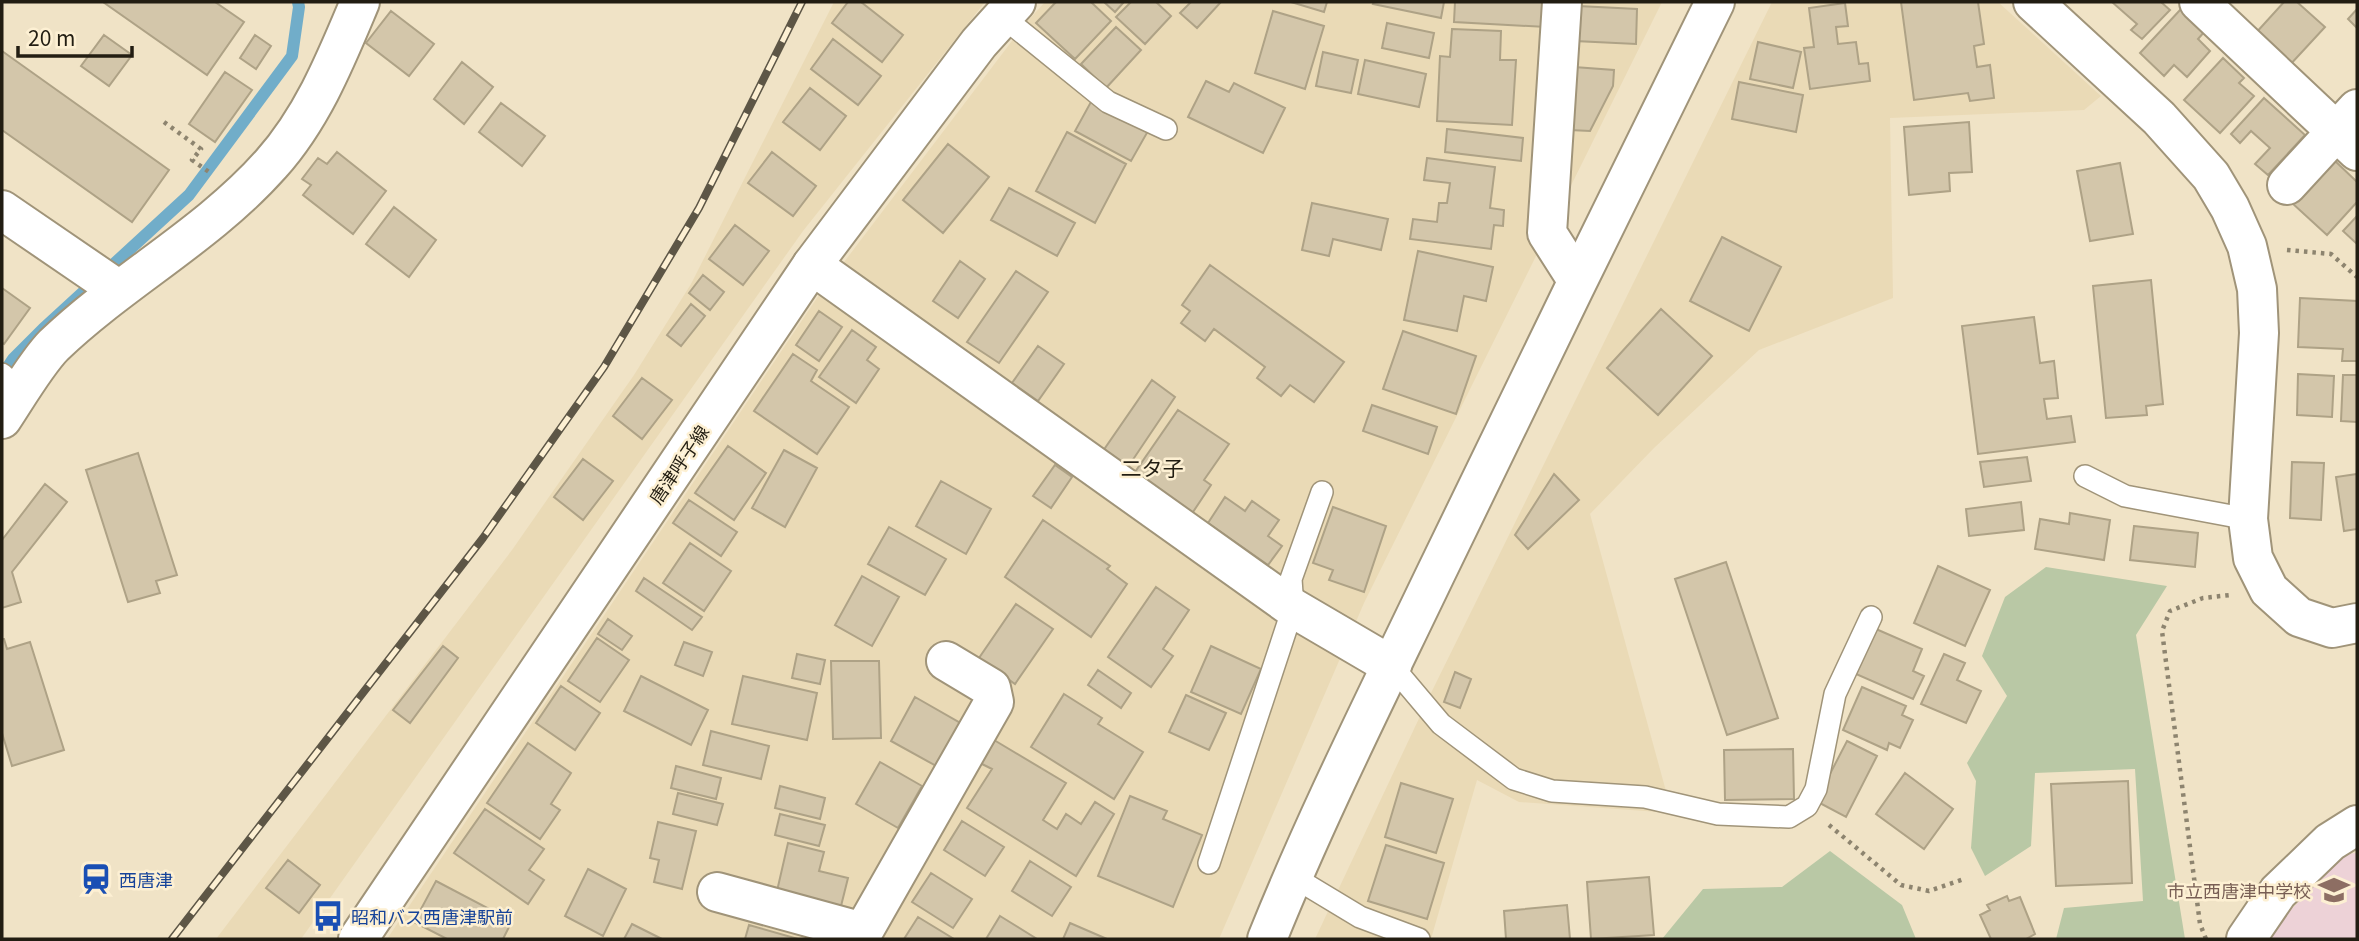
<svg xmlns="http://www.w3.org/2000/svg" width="2359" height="941" viewBox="0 0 2359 941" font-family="Georgia,'Noto Sans JP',serif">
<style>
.built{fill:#eadab6}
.education{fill:#edd2d7}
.green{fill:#b9c8a5}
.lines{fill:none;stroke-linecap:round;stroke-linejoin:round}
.stream{stroke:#71adc9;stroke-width:12}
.building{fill:#d3c6aa;stroke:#aea286;stroke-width:2}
.lane-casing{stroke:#a09479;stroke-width:24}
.street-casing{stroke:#a09479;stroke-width:42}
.secondary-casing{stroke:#a09479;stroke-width:42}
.primary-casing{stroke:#a09479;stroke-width:42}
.path{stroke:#8d846f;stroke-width:4.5;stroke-dasharray:3.5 5;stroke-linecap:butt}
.lane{stroke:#fff;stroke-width:21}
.street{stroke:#fff;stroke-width:38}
.secondary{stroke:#fff;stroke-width:38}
.primary{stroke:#fff;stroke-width:38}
.rail-casing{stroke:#5d5646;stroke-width:8}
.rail{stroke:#fdf0d3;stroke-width:5;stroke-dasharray:16;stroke-linecap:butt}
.labels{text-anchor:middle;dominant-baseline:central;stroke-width:5;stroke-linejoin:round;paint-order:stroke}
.street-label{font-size:18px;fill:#221d12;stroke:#fdf0d3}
.transit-label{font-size:18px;fill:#164399;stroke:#fdf0d3;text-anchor:start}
.education-label{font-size:18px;fill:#785e54;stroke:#fdf0d3;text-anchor:end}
.quarter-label{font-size:21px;fill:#221d12;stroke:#fdf0d3}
</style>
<rect width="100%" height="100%" fill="#f0e3c6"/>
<path class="built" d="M834 2H985L803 231 301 939H216L512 550 634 375 691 284Z
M1045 2H1662L1364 603 1219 939H387L819 295 1024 25Z
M1772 2H1998L2101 96 2084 110 1890 118 1893 298 1759 350 1654 448 1590 514 1672 813 1519 802 1477 780 1431 939H1315L1431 693Z"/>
<path class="education" d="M2357 853V939H2270L2275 926 2345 854Z"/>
<path class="green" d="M2046 567 2167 586 2136 635 2185 939H2056L2064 908 2143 901 2135 769 2035 773 2031 846 1985 876 1971 848 1976 781 1967 763 2007 696 1982 656 2005 597Z
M1830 851 1902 905 1916 939H1662L1703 889 1782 887Z"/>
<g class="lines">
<path class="stream" d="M2 376 13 359 43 329 189 195 292 56 299 7 298 2"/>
</g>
<path class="building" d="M103 2H215L244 22 207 75Z
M848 2H861L903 35 882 62 832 23Z
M1056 2H1091L1111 21 1075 59 1036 23Z
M1104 2H1124L1115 12Z
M1131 2H1156L1171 16 1145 44 1116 17Z
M1191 2H1221L1197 28 1180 13Z
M1291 2H1327L1324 12Z
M1374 2H1444L1441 18 1373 4Z
M1455 2H1547L1546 27 1454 22Z
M1901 2H1978L1984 44 1974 46 1977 67 1990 65 1994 98 1970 101 1968 93 1914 100Z
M2112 2H2161L2170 10 2142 39 2131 30 2137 24Z
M2284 2H2297L2325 27 2288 67 2254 35Z
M1845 3 1848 26 1836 27 1838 44 1856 42 1859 64 1868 63 1870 81 1810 89 1804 48 1814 47 1809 8Z
M1578 6 1637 9 1636 44 1575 41Z
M2181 9 2205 31 2198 39 2210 51 2187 77 2174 65 2164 76 2140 53Z
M2357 9V28L2348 19Z
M391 11 434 44 409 76 366 43Z
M1273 11 1324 26 1305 89 1255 73Z
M1387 23 1434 33 1429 58 1382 48Z
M1116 27 1141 50 1106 88 1081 64Z
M1452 29 1501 31 1500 60H1516L1512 125 1437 121 1440 56 1450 57Z
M104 35 132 55 109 86 81 66Z
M255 35 271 46 256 69 240 58Z
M833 39 881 76 858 105 811 69Z
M1758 42 1801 52 1793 88 1750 79Z
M2 51 169 170 132 222 2 130Z
M1323 52 1358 60 1351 93 1316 86Z
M2223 58 2244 78 2239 83 2254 96 2220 133 2184 100Z
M1365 60 1426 74 1419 107 1358 94Z
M462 62 493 87 464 124 434 99Z
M1574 67 1614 70 1613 86 1590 131 1570 130Z
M225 72 252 90 215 142 189 124Z
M1206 81 1229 92 1234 83 1285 108 1263 153 1188 117Z
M1739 82 1803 95 1796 132 1732 119Z
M810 88 846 116 820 150 783 122Z
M2264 98 2305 135 2268 175 2255 164 2270 148 2251 131 2240 143 2231 134Z
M1092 100 1148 131 1131 161 1075 131Z
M501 103 545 136 522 166 479 132Z
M1969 122 1972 172 1949 173 1950 191 1909 195 1904 127Z
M1447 129 1523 138 1521 161 1445 152Z
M1067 132 1126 164 1095 223 1036 191Z
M948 144 989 177 943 233 903 200Z
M337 152 386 191 353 234 303 195 311 185 302 179 318 158 327 164Z
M772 152 816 186 793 216 748 183Z
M1427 158 1495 167 1490 208 1504 210 1503 226 1494 225 1491 249 1410 239 1413 219 1437 222 1439 203H1447L1450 183 1424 180Z
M2333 159 2357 182V202L2327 235 2292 203Z
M2120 163 2133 234 2090 241 2077 171Z
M1009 188 1075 223 1057 256 991 220Z
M1312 203 1388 219 1381 250 1333 239 1329 256 1302 250Z
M394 207 436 240 409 277 366 244Z
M2357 216V244L2343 231Z
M735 225 769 251 743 285 709 259Z
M1722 237 1781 267 1749 331 1690 301Z
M1418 251 1493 267 1486 301 1464 296 1457 331 1404 320Z
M960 261 985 279 958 318 933 301Z
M1210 265 1344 362 1314 402 1290 385 1281 396 1257 378 1265 367 1214 329 1205 341 1181 323 1190 311 1182 305Z
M1016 271 1048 292 999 363 967 342Z
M703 275 724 292 710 310 689 293Z
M2151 280 2163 404 2146 406 2147 415 2106 418 2093 286Z
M2 288 30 308 4 344 2 343Z
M2300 298 2357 301V361H2342L2343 349 2298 347Z
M691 304 705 316 681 346 667 335Z
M1661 309 1712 356 1658 415 1607 368Z
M819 311 842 327 819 361 796 345Z
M2034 317 2040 363 2054 361 2058 398 2044 399 2047 419 2071 416 2075 442 1978 454 1962 326Z
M852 330 876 347 867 360 879 369 856 403 819 377Z
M1403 331 1476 356 1456 414 1383 389Z
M1038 346 1064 364 1038 401 1012 383Z
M793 354 817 370 811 381 849 407 817 454 754 411Z
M2298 374 2334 376 2332 417 2297 415Z
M2343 375H2357V422L2341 421Z
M642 378 672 400 642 439 613 416Z
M1152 380 1175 397 1128 467 1103 451Z
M1372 405 1437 427 1428 454 1363 431Z
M1178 410 1229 444 1204 480 1211 485 1191 515 1133 475Z
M728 446 766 473 734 520 695 493Z
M784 450 817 468 785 527 752 508Z
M138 453 177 575 156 581 160 593 128 602 86 470Z
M2027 457 2031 481 1984 487 1980 462Z
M583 459 613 481 583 520 554 497Z
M2292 462 2324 463 2321 520 2290 518Z
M1055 465 1072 477 1051 508 1033 496Z
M1554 474 1579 500 1528 549 1515 535Z
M2357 474V529L2344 531 2336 477Z
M941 481 991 509 966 554 916 526Z
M45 484 67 502 12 572 21 602 2 608V540Z
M1225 497 1245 511 1252 501 1279 520 1268 536 1282 546 1268 565 1208 523Z
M689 500 737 532 721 556 673 523Z
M2021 502 2024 530 1969 536 1966 509Z
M1333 507 1386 526 1364 592 1329 580 1333 570 1313 563Z
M2070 513 2110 520 2104 560 2035 549 2040 519 2069 524Z
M1043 520 1110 566 1107 569 1127 584 1091 637 1005 577Z
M2134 526 2198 533 2195 567 2130 560Z
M889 527 946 559 925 595 868 564Z
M690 543 731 571 704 611 663 583Z
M1726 562 1778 718 1727 735 1675 579Z
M1938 566 1990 590 1965 646 1914 623Z
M862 576 899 597 872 646 835 625Z
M644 578 702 617 692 630 636 591Z
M1156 587 1189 610 1163 649 1173 656 1151 687 1108 657Z
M1016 604 1053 629 1015 684 979 658Z
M608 619 632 636 622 650 598 634Z
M1876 629 1922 649 1913 671 1924 676 1913 699 1856 674Z
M597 638 629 660 600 702 568 681Z
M2 639H4L7 649 30 642 64 750 12 766 2 733Z
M684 642 712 652 703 676 675 665Z
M443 646 458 658 410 723 393 710Z
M1211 646 1261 669 1241 714 1191 692Z
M797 654 825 660 820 684 792 678Z
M1944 654 1965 663 1957 680 1981 691 1966 723 1921 704Z
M831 661H879L881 738 833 739Z
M1098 670 1131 693 1121 708 1088 685Z
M1455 672 1471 679 1460 708 1444 702Z
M641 676 708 710 691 745 624 711Z
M743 676 817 693 807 740 732 724Z
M561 686 600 713 575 750 536 723Z
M1862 687 1906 706 1902 715 1913 720 1900 748 1889 743 1887 750 1843 730Z
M1064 694 1102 718 1098 724 1143 752 1114 799 1031 747Z
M1186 695 1226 713 1209 750 1169 732Z
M915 697 962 724 938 767 891 741Z
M711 731 769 746 761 779 703 765Z
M994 740 1066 783 1043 820 1057 829 1066 814 1081 824 1095 802 1114 814 1076 876 967 808 992 769 980 763Z
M1847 741 1877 756 1846 817 1816 801Z
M528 743 571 773 551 804 560 810 540 839 487 803Z
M1793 749 1794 799 1725 800 1724 750Z
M880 762 922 786 898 828 856 804Z
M676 766 721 778 716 799 671 788Z
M1905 773 1953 809 1924 849 1876 814Z
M2128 781 2132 883 2056 886 2051 784Z
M1401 783 1453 799 1436 853 1385 837Z
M780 786 825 798 820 819 775 808Z
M678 793 723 804 717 825 673 814Z
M1130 796 1167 811 1163 819 1202 835 1173 907 1098 876Z
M485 809 544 849 529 870 544 880 528 904 454 853Z
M780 814 825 825 819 846 775 835Z
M962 821 1004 847 985 876 944 850Z
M658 822 696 831 682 889 654 882 659 860 650 858Z
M788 843 824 852 819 871 848 878 841 906 777 891Z
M1386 845 1444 863 1427 919 1368 901Z
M288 860 320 885 299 913 266 888Z
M1030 861 1071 887 1052 916 1012 891Z
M588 869 626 889 603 936 565 916Z
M931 873 972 899 953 928 912 902Z
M1649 877 1654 935 1591 939 1587 882Z
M436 881 512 921 503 939H447L414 922Z
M2007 896 2009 901 2020 897 2035 934 2026 939H1991L1980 915 1990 910 1987 905Z
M1567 905 1570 939H1506L1504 911Z
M1000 916 1037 939H986Z
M918 917 954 939H904Z
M1070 923 1107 939H1063Z
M632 924 662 939H624Z
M749 925 798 939H745Z"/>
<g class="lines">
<defs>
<path id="lane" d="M1003 17 1108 102 1166 129
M2 374 21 391
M2085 476 2125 496 2248 519
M1392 666 1441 724 1514 779 1552 791 1645 797 1718 814 1789 817 1807 806 1816 789 1835 694 1871 617
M1209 863 1293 608 1291 579 1322 492
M1292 876 1360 917 1419 939"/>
<path id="street" d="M1562 2 1547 233 1577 280
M2033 2 2159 118 2211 176 2230 208 2247 246 2257 289 2259 333 2248 519 2253 558 2269 590 2299 617 2332 628 2357 623
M2199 2 2357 151
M2287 185 2357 109
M2 210 119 290
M812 265 1293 608 1392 666
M2 419C16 398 37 362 54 345 122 280 208 235 271 164 313 117 336 59 360 2
M717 892 863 932
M859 939 994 702 991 688 946 661
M2246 939 2278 892 2330 842 2357 825"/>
<path id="secondary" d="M1267 939C1317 815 1377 696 1435 575 1527 384 1621 192 1715 2"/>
<path id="primary" d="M358 939 812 265 979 43 1016 2"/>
</defs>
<use href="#lane" class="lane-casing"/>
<use href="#street" class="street-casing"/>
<use href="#secondary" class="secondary-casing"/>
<use href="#primary" class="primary-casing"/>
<path class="path" d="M164 122 201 149 192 160 209 172
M2287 250 2331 254 2357 277
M1829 825 1901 885 1929 891 1964 879
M2206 939 2200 924 2162 631 2170 611 2203 598 2230 595"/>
<use href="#lane" class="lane"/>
<use href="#street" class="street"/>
<use href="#secondary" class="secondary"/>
<use href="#primary" class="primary"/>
<defs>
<path id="rail" d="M172 939 483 538 604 367 699 208 802 2"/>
</defs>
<use href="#rail" class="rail-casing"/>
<use href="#rail" class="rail"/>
</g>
<defs>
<symbol id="station-bare" viewBox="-9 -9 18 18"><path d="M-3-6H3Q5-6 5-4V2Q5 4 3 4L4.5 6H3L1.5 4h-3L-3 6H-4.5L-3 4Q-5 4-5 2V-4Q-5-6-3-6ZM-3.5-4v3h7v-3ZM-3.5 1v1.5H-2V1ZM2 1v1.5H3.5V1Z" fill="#1a4fb4" stroke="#fdf0d3" stroke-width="2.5" paint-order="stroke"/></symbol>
<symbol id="school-bare" viewBox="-9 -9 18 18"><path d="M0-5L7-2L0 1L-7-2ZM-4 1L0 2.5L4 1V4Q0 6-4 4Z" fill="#8d6e63" stroke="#fdf0d3" stroke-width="2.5" paint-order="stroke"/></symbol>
<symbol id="bus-bare" viewBox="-9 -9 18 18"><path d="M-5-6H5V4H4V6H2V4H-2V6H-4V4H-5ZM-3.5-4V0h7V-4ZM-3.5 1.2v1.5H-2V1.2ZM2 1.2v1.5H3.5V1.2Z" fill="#1a4fb4" stroke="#fdf0d3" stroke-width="2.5" paint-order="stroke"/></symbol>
</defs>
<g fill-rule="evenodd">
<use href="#station-bare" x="74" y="857" width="44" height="44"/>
<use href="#school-bare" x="2312" y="868" width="44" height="44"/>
<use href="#bus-bare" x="306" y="894" width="44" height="44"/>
</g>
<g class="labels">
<g class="street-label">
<text transform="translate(678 464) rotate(-56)">唐津呼子線</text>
</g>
<g class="transit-label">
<text x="119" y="879">西唐津</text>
<text x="351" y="916">昭和バス西唐津駅前</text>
</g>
<g class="education-label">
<text x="2311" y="890">市立西唐津中学校</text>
</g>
<g class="quarter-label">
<text x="1152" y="467">二タ子</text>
</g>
</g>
<rect width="2359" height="941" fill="none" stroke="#221d12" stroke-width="7"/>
<path d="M18 46v10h114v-10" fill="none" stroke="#221d12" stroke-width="3.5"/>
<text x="28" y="46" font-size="21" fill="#221d12" stroke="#fdf0d3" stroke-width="5" paint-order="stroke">20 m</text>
</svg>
